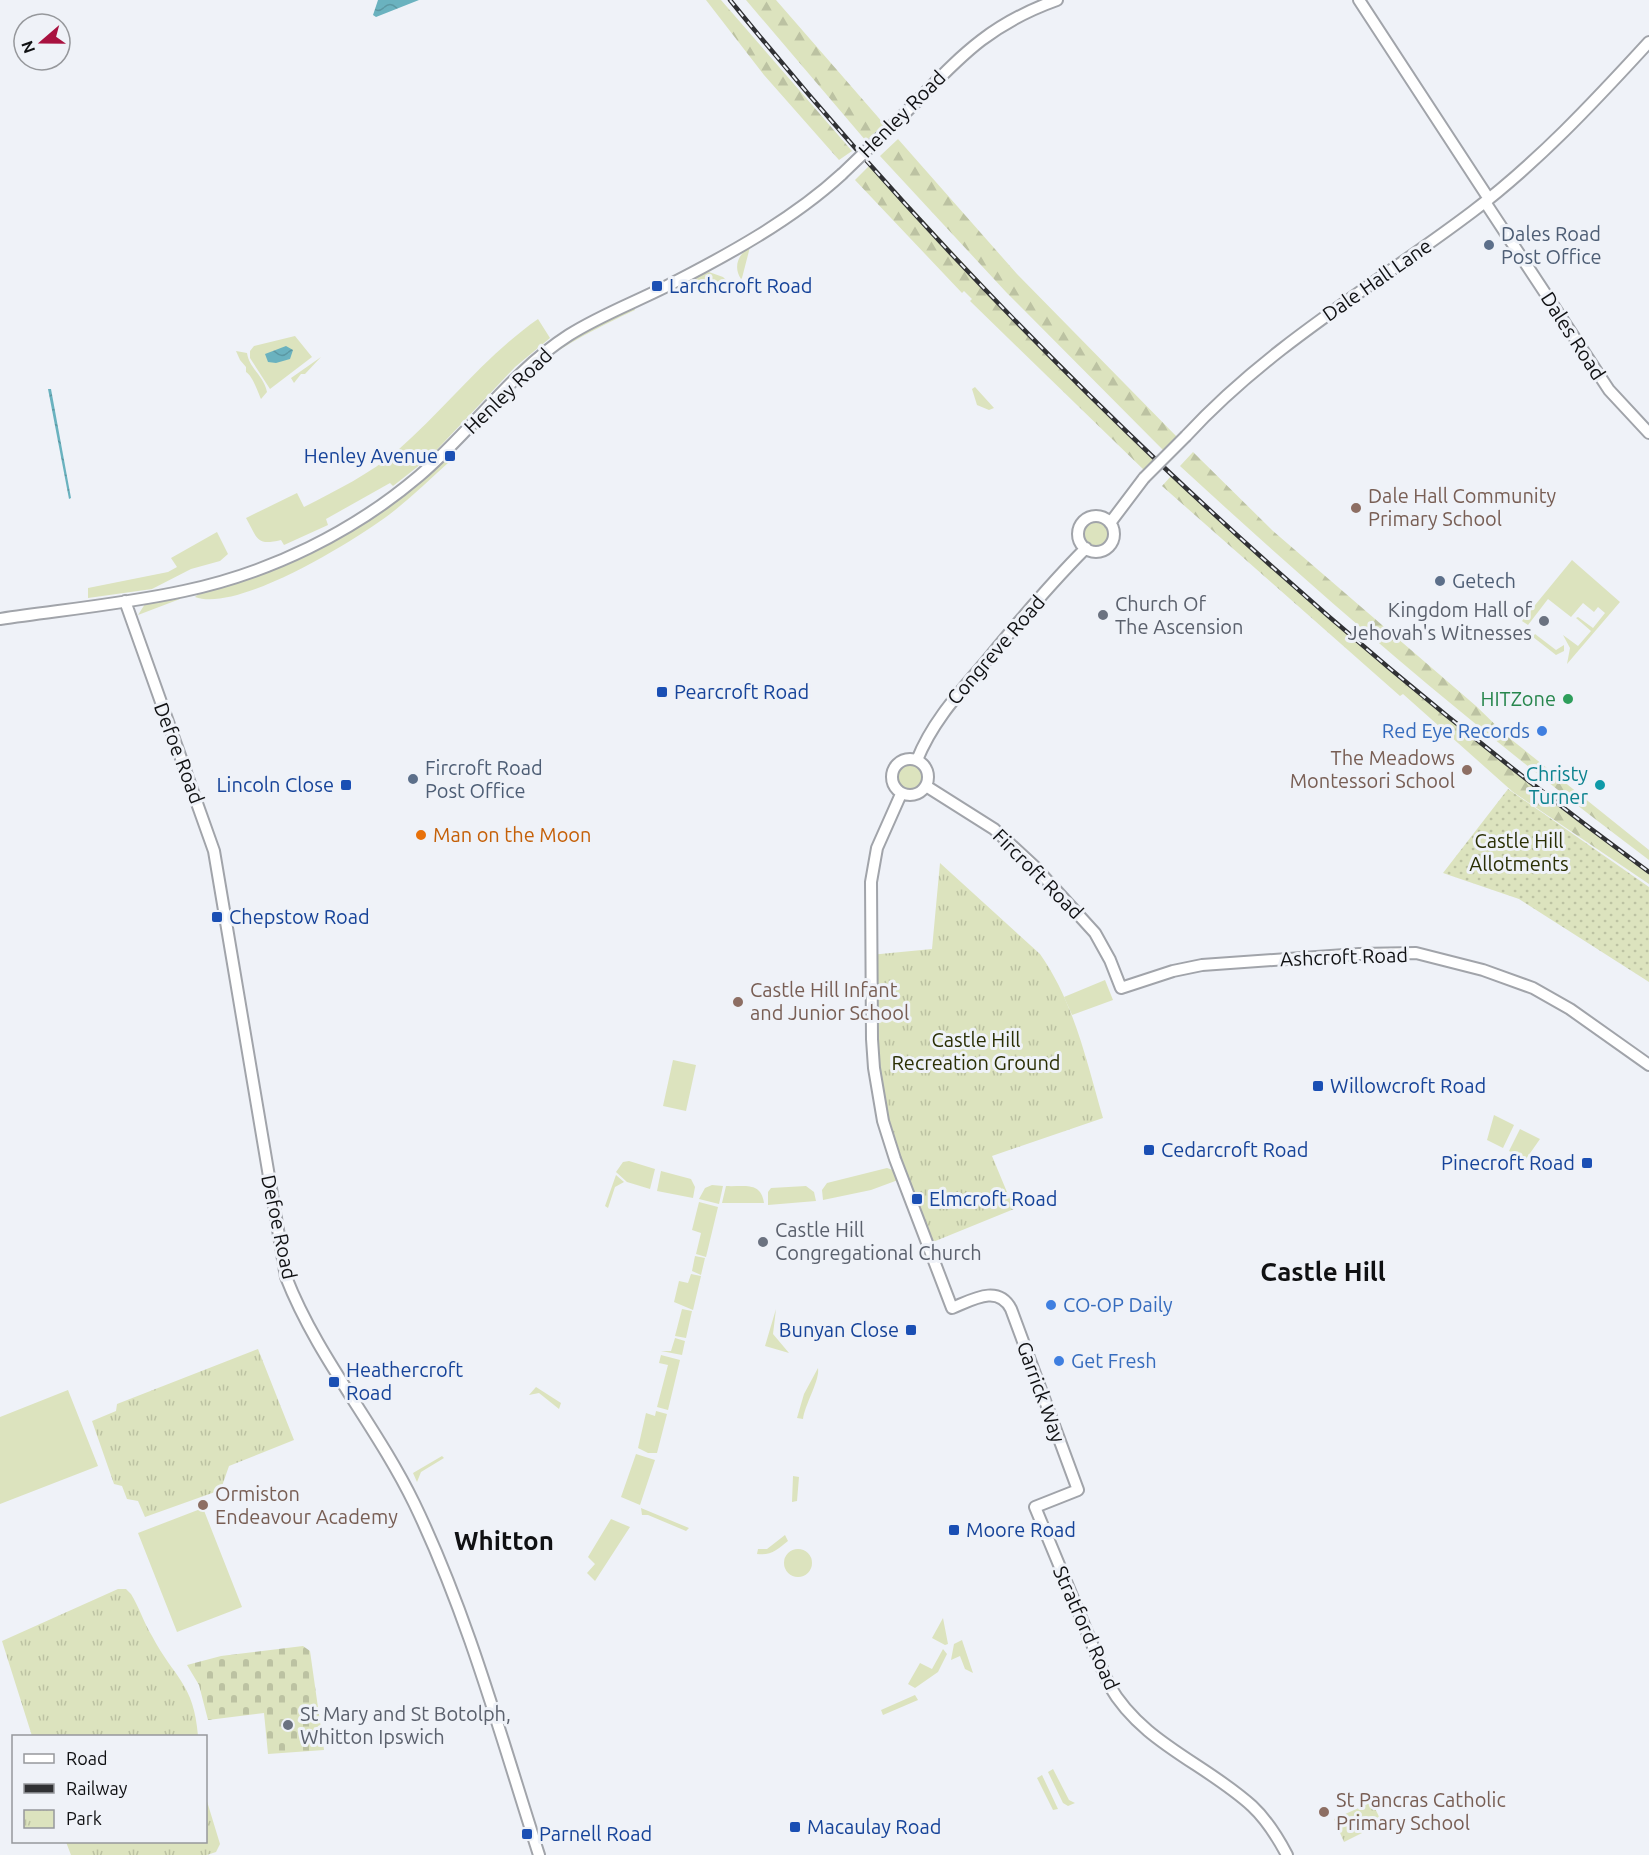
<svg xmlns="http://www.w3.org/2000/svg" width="1649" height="1855" font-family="Ubuntu,sans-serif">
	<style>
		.grass { fill: #dce3be }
		.forest { fill: url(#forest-firs) }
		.cemetery { fill: url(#cemetery-stones) }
		.park { fill: url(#park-tufts) }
		.garden { fill: url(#garden-dots) }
		.water { fill: url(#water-waves) }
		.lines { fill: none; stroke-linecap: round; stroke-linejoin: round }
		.tertiary-casing { stroke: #a1a4aa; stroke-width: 14 }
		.tertiary { stroke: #fff; stroke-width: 10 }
		.rail-casing { stroke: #303134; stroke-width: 4.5 }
		.rail { stroke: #eff2f8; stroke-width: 2; stroke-dasharray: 7; stroke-linecap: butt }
		.tertiary-bridge-casing { stroke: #a1a4aa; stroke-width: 14; stroke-linecap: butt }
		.tertiary-bridge { stroke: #fff; stroke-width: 10 }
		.service-dot { fill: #5c6f8a; stroke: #eff2f8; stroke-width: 2 }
		.transit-dot { fill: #1a4fb4; stroke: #eff2f8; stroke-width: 2 }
		.education-dot { fill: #8d6e63; stroke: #eff2f8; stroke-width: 2 }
		.worship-dot { fill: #6b7280; stroke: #eff2f8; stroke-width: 2 }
		.leisure-dot { fill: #2e9e5b; stroke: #eff2f8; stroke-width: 2 }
		.shop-dot { fill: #3f7fe0; stroke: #eff2f8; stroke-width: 2 }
		.culture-dot { fill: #0f9aa8; stroke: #eff2f8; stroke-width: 2 }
		.food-dot { fill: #e8710a; stroke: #eff2f8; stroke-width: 2 }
		.labels { text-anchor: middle; stroke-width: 6; stroke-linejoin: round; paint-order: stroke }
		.street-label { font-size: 20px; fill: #101113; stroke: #eff2f8 }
		.service-label { font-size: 20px; fill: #4e5e75; stroke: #eff2f8; text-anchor: start }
		.transit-label { font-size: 20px; fill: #164399; stroke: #eff2f8; text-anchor: start }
		.education-label { font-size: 20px; fill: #785e54; stroke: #eff2f8; text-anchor: start }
		.worship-label { font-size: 20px; fill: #5b616d; stroke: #eff2f8; text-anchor: start }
		.leisure-label { font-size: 20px; fill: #27864d; stroke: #eff2f8; text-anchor: end }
		.shop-label { font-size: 20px; fill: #366cbe; stroke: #eff2f8; text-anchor: start }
		.culture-label { font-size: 20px; fill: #0d838f; stroke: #eff2f8; text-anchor: end }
		.food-label { font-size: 20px; fill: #c56008; stroke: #eff2f8; text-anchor: start }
		.park-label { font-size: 20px; fill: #2a2f04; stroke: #eff2f8 }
		.district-label { font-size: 26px; font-weight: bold; fill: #101113; stroke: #eff2f8 }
	</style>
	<defs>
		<pattern id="forest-firs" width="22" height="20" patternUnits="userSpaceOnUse" patternTransform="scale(1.5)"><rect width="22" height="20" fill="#dce3be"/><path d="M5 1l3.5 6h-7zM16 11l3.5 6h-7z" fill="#bcc2a2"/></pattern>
		<pattern id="cemetery-stones" width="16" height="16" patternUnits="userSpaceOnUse" patternTransform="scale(1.5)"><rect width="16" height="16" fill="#dce3be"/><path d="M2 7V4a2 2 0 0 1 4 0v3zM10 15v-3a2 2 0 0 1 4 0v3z" fill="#bcc2a2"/></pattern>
		<pattern id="park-tufts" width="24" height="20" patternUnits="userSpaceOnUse" patternTransform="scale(1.5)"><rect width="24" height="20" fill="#dce3be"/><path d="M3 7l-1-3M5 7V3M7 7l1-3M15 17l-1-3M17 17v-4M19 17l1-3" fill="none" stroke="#bcc2a2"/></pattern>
		<pattern id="garden-dots" width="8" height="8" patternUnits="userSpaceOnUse" patternTransform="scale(1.5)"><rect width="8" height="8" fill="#dce3be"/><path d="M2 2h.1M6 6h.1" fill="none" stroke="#bcc2a2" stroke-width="1.8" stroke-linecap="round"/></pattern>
		<pattern id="water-waves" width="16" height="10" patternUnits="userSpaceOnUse" patternTransform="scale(1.5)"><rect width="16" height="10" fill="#6ab2bf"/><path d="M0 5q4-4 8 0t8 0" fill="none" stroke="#5b98a3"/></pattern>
	</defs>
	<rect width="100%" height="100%" fill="#eff2f8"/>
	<path class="grass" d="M 750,247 L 742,278 L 741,279 C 733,267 738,254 750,247 Z
		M 709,272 L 723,277 L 731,285 L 708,282 L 691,291 L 686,281 Z
		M 634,307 L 635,310 C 595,329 557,347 524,377 C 508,392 486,426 471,434 C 476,426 484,417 491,410 C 531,363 579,334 634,307 Z
		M 538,319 L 550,338 L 515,367 L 430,457 L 393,486 L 390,483 L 326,519 L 328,525 L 284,545 L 281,540 C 256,546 258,539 246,518 L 297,493 L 304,507 C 337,490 370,474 398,450 C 446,408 485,356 538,319 Z
		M 295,336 L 312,357 L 270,389 L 250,358 L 250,351 L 254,346 Z
		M 236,351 L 247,353 C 249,368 264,376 267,392 L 261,399 C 258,392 252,375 246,372 L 246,367 L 240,360 Z
		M 321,357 L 305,374 L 301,374 L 294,383 L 291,378 Z
		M 975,387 L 994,408 L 989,410 L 977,405 L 972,389 Z
		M 446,459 L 449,462 C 430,479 411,498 390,514 C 354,541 238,613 195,597 C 203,589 271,572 289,564 C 348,538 398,500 446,459 Z
		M1083 533a13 13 0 1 1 26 0a13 13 0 1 1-26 0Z
		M 217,532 L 228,554 L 220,561 L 191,569 L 152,589 L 88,598 L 88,588 L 168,572 L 177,567 L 171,558 Z
		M 1572,560 L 1620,602 L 1567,664 L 1570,648 L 1563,635 L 1578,646 L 1591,631 L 1576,618 L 1578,617 L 1593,628 L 1605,613 L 1598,607 L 1594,612 L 1583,603 L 1571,617 L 1548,599 L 1528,625 L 1522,621 Z
		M 180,597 L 180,599 L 138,615 L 145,604 Z
		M 1535,634 L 1556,650 L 1564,645 L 1564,651 L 1556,655 L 1533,637 Z
		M897 777a13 13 0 1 1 26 0a13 13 0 1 1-26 0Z
		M 1105,980 L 1113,1000 L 1072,1015 L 1064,997 Z
		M 673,1060 L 696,1065 L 686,1111 L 663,1106 Z
		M 1494,1115 L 1514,1125 L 1503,1148 L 1487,1140 Z
		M 1520,1129 L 1540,1139 L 1526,1159 L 1509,1151 Z
		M 629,1161 L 655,1169 L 650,1189 L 627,1182 L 616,1172 L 623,1162 Z
		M 887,1168 L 893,1170 L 898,1180 L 871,1190 L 823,1200 L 822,1190 L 827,1183 Z
		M 661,1171 L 691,1179 L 695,1187 L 693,1198 L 657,1191 Z
		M 616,1175 L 624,1182 L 615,1187 L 608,1208 L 605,1206 Z
		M 712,1185 L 723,1186 L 719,1204 L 699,1199 L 705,1188 Z
		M 726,1186 C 744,1187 761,1181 764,1203 L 722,1203 Z
		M 806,1186 L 814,1192 L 816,1201 L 768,1205 L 768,1192 L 771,1188 Z
		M 699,1202 L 718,1207 L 706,1257 L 696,1254 L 701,1233 L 692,1230 Z
		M 695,1256 L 705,1258 L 701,1275 L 692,1271 Z
		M 691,1274 L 701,1276 L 693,1310 L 674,1302 L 679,1281 L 688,1283 Z
		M 682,1309 L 692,1311 L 686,1338 L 675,1336 Z
		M 776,1309 L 773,1334 L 789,1353 L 765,1346 Z
		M 675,1338 L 685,1341 L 682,1355 L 661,1351 L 671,1351 Z
		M 661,1355 L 680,1360 L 668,1410 L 657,1407 L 668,1365 L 659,1363 Z
		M 818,1368 C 820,1380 805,1404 803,1419 L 797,1418 L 804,1394 Z
		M 536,1387 L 561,1403 L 559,1409 L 539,1393 L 529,1395 Z
		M 68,1390 L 98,1466 L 0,1504 L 0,1417 Z
		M 656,1411 L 667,1414 L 657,1453 L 648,1453 L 638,1448 L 646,1413 L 655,1416 Z
		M 636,1454 L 655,1460 L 640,1505 L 621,1497 Z
		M 442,1456 L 444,1458 L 421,1472 L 417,1482 L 413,1473 Z
		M 793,1476 L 799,1477 L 797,1501 L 792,1502 Z
		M 203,1508 L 242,1607 L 177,1632 L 138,1533 Z
		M 641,1508 L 689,1528 L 686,1531 L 648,1515 L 642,1515 Z
		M 611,1519 L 630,1527 L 595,1581 L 587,1573 L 595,1564 L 588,1557 Z
		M 785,1535 L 788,1541 C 778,1549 771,1556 757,1554 L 758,1549 L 767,1549 Z
		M784 1563a14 14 0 1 1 28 0a14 14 0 1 1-28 0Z
		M 943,1618 L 948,1644 L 945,1645 L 932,1638 Z
		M 962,1640 L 973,1673 L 965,1669 L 960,1656 L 951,1660 L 954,1644 Z
		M 943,1649 L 947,1654 L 938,1672 L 915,1688 L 908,1684 L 920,1663 L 932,1669 Z
		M 915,1695 L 918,1700 L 883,1715 L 881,1710 Z
		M 1053,1769 L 1069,1800 L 1075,1803 L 1068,1806 L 1063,1803 L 1048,1772 Z
		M 1042,1775 L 1058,1809 L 1053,1810 L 1037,1778 Z"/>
	<path class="forest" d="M 706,0 L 721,0 L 852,151 L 839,160 L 764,75 Z
		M 746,0 L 776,0 L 884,124 L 866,141 Z
		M 898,139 L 1017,274 L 1178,438 L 1165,452 L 1006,292 L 880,156 Z
		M 871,164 L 1008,311 L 1157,460 L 1146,472 L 970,301 L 972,299 L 964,291 L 962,293 L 855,180 Z
		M 1193,452 L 1273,531 L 1476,706 L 1507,736 L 1649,850 L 1649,860 C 1485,737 1331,605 1180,466 Z
		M 1172,475 L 1331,618 L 1466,733 L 1649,874 L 1649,884 L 1513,792 L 1403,694 L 1400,696 L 1162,486 Z"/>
	<path class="cemetery" d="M 303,1646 L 310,1651 L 324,1750 L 268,1754 L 264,1713 L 208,1720 L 199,1685 L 187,1665 L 221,1656 Z"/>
	<path class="park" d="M 940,863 L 1040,954 C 1074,1002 1087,1063 1103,1118 L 992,1156 L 1014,1209 L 928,1244 L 883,1121 L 870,955 L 932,949 Z
		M 258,1349 L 294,1440 L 229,1466 L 222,1486 L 215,1492 L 145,1517 L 138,1501 L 127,1499 L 122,1486 L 114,1484 L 92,1421 L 116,1411 L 117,1404 Z
		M 118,1589 L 126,1589 L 131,1594 C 139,1607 144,1623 152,1636 C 174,1678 194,1683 198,1736 L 32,1736 L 2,1641 Z
		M 206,1798 L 220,1844 L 216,1852 L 207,1855 L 71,1855 L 66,1842 L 206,1842 Z
		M 1372,1802 L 1382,1823 L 1344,1842 L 1334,1819 Z"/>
	<path class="garden" d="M 1508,789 L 1649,887 L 1649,982 L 1519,899 L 1443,873 Z"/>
	<path class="water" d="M 378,0 L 419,0 L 376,17 L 373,15 Z
		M 286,346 L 293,350 L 290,359 L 276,363 L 268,362 L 265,354 Z
		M 48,389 L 51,389 L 71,498 L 69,499 Z"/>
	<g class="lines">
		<defs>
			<path id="tertiary" d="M 1359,0 L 1489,199
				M 891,127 C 950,70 976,29 1057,0
				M 1485,202 L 1609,390 L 1649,433
				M 1186,436 C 1270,345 1374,286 1472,212 C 1537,163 1594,102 1649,42
				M1078 534a18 18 0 1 1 36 0a18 18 0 1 1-36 0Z
				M 1110,523 L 1144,478
				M 125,601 L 214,851 L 286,1277 C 317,1357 376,1425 414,1503 C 468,1615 501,1737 539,1855
				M 0,619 C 61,610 124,604 184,591 C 270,573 353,532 419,476 C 472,431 510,373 569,335 C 599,316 633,303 665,287 C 726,256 792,220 842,174
				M892 777a18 18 0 1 1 36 0a18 18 0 1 1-36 0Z
				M 917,760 C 933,720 961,691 988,659 C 1019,621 1051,583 1086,548
				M 926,786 L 994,829 L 1035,867 L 1095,933 L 1110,960 L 1121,988 L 1173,971 L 1202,965 L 1359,954 L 1416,953 L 1483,970 L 1533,988 L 1570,1009 L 1649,1065
				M 901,794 L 877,848 L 871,882 L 872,1039 L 874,1068 L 883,1121 L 895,1159 L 952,1308 C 972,1300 998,1284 1011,1309 L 1078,1490 L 1035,1507 L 1109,1685 C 1142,1743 1205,1763 1252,1806 C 1267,1820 1278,1838 1287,1855"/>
		</defs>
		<use href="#tertiary" class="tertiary-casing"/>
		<use href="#tertiary" class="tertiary"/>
		<defs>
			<path id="rail" d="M 730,0 C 993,325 1312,625 1649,872"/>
		</defs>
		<use href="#rail" class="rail-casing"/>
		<use href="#rail" class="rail"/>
		<defs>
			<path id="tertiary-bridge" d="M 842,174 L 891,127
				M 1144,478 L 1186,436"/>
		</defs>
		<use href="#tertiary-bridge" class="tertiary-bridge-casing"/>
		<use href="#tertiary-bridge" class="tertiary-bridge"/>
	</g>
	<g class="service-dot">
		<circle cx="1489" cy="245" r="6"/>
		<circle cx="1440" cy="581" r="6"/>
		<circle cx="413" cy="779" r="6"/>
	</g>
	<g class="transit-dot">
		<rect x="651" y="280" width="12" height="12" rx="3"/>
		<rect x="444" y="450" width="12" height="12" rx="3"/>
		<rect x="656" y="686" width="12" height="12" rx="3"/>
		<rect x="340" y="779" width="12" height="12" rx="3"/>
		<rect x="211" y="911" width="12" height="12" rx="3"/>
		<rect x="1312" y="1080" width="12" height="12" rx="3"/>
		<rect x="1143" y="1144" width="12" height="12" rx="3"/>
		<rect x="1581" y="1157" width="12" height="12" rx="3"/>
		<rect x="911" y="1193" width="12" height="12" rx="3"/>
		<rect x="905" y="1324" width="12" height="12" rx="3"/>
		<rect x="328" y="1376" width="12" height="12" rx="3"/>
		<rect x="948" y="1524" width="12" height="12" rx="3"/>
		<rect x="789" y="1821" width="12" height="12" rx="3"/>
		<rect x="521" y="1828" width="12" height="12" rx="3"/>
	</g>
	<g class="education-dot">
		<circle cx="1356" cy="508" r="6"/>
		<circle cx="1467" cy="770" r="6"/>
		<circle cx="738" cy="1002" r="6"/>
		<circle cx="203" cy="1505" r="6"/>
		<circle cx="1324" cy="1812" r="6"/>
	</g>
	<g class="worship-dot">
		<circle cx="1103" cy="615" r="6"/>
		<circle cx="1544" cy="621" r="6"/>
		<circle cx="763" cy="1242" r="6"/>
		<circle cx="288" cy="1725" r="6"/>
	</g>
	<circle class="leisure-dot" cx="1568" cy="699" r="6"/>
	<g class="shop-dot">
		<circle cx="1542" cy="731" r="6"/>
		<circle cx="1051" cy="1305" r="6"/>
		<circle cx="1059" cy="1361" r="6"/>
	</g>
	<circle class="culture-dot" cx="1600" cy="785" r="6"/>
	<circle class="food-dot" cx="421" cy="835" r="6"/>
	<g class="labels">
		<g class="street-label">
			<text transform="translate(902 114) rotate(-45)" y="7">Henley Road</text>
			<text transform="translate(1377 280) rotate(-35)" y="7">Dale Hall Lane</text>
			<text transform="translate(1573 336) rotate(57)" y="7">Dales Road</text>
			<text transform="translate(508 391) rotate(-44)" y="7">Henley Road</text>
			<text transform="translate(996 650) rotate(-49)" y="7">Congreve Road</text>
			<text transform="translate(179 753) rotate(69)" y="7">Defoe Road</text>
			<text transform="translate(1038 874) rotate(45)" y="7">Fircroft Road</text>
			<text transform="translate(1344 957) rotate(-2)" y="7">Ashcroft Road</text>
			<text transform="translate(279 1227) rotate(78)" y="7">Defoe Road</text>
			<text transform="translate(1041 1392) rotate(70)" y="7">Garrick Way</text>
			<text transform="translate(1086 1628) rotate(66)" y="7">Stratford Road</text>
		</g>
		<g class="service-label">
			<text x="1501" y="241">Dales Road<tspan x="1501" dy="23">Post Office</tspan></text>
			<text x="1452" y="588">Getech</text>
			<text x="425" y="775">Fircroft Road<tspan x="425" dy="23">Post Office</tspan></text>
		</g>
		<g class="transit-label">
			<text x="669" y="293">Larchcroft Road</text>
			<text x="438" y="463" text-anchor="end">Henley Avenue</text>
			<text x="674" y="699">Pearcroft Road</text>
			<text x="334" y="792" text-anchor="end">Lincoln Close</text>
			<text x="229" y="924">Chepstow Road</text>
			<text x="1330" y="1093">Willowcroft Road</text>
			<text x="1161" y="1157">Cedarcroft Road</text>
			<text x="1575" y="1170" text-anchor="end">Pinecroft Road</text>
			<text x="929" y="1206">Elmcroft Road</text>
			<text x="899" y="1337" text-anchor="end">Bunyan Close</text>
			<text x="346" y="1377">Heathercroft<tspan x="346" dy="23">Road</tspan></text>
			<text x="966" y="1537">Moore Road</text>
			<text x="807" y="1834">Macaulay Road</text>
			<text x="539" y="1841">Parnell Road</text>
		</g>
		<g class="education-label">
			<text x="1368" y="503">Dale Hall Community<tspan x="1368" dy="23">Primary School</tspan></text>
			<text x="1455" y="765" text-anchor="end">The Meadows<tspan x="1455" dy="23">Montessori School</tspan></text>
			<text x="750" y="997">Castle Hill Infant<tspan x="750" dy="23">and Junior School</tspan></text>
			<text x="215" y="1501">Ormiston<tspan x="215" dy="23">Endeavour Academy</tspan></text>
			<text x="1336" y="1807">St Pancras Catholic<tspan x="1336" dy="23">Primary School</tspan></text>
		</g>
		<g class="worship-label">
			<text x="1115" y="611">Church Of<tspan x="1115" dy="23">The Ascension</tspan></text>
			<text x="1532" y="617" text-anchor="end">Kingdom Hall of<tspan x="1532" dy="23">Jehovah's Witnesses</tspan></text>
			<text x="775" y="1237">Castle Hill<tspan x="775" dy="23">Congregational Church</tspan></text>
			<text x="300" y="1721">St Mary and St Botolph,<tspan x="300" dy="23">Whitton Ipswich</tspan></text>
		</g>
		<g class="leisure-label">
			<text x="1556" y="706">HITZone</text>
		</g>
		<g class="shop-label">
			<text x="1530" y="738" text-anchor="end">Red Eye Records</text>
			<text x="1063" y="1312">CO-OP Daily</text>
			<text x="1071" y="1368">Get Fresh</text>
		</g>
		<g class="culture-label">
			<text x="1588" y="781">Christy<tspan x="1588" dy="23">Turner</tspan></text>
		</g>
		<g class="food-label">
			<text x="433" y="842">Man on the Moon</text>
		</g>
		<g class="park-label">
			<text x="1519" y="848">Castle Hill<tspan x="1519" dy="23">Allotments</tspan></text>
			<text x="976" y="1047">Castle Hill<tspan x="976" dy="23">Recreation Ground</tspan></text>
		</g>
		<g class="district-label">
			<text x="1323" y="1281">Castle Hill</text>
			<text x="504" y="1550">Whitton</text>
		</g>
	</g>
	<rect x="12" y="1735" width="195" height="108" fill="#eff2f8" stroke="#96989c" stroke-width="1.5"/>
	<rect x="24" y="1754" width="30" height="9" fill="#ffffff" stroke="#96989c" stroke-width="1.5"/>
	<text x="66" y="1765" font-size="18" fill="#101113">Road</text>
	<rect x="24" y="1784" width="30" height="9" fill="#303134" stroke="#96989c" stroke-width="1.5"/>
	<text x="66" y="1795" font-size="18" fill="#101113">Railway</text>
	<rect x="24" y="1810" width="30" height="18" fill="url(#park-tufts)" stroke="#96989c" stroke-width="1.5"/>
	<text x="66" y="1825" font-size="18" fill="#101113">Park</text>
	<g transform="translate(42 42) rotate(250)"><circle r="28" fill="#eff2f8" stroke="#96989c" stroke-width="1.5"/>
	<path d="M0-4.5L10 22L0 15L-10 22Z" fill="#a91240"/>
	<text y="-9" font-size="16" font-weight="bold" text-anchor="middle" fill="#101113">N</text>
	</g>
</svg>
